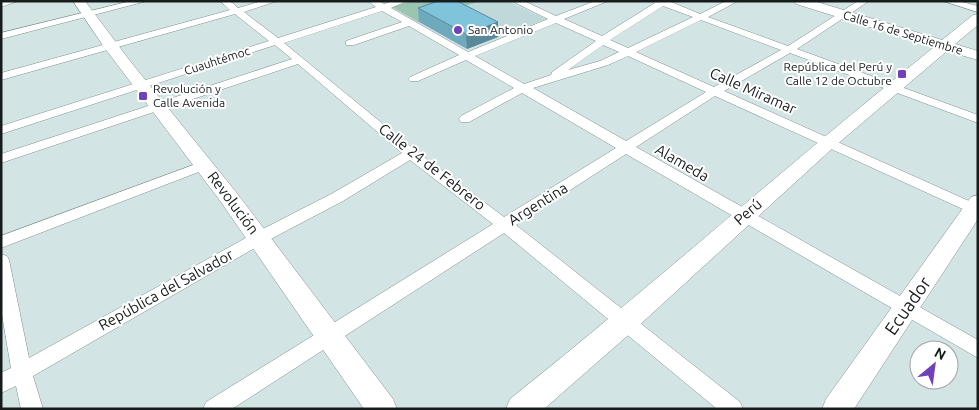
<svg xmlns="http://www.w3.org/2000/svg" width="979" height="410" font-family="Ubuntu,sans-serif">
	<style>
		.built { fill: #bfd8da }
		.green { fill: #9ac5b0 }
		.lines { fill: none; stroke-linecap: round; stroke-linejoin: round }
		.street-casing { stroke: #808f90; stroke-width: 1 }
		.secondary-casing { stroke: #808f90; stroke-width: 1 }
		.street { fill: #fff; fill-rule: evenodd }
		.secondary { fill: #fff; fill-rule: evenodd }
		.wall { fill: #6ea9bc }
		.shaded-wall { fill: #5a8999 }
		.building { fill: #80c4db; stroke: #5a8999 }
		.poi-dot { fill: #7141b9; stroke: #fff; stroke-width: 2 }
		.labels { text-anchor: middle; stroke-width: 4; stroke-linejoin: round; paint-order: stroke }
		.far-poi-label { font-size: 12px; fill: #161b1c; stroke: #fff; text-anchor: start }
		.far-street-label { font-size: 12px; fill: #161b1c; stroke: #fff }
		.street-label { font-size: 15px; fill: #161b1c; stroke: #fff }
		.near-street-label { font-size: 18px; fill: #161b1c; stroke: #fff }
	</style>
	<rect width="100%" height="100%" fill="#d3e4e5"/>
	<path class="built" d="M 481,1 L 507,1 L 546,19 L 498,37 L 450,12 Z"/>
	<path class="green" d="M 411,1 L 481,1 L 418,22 L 392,7 Z"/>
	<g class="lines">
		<defs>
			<path id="street" d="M 1,1 L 18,1 L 1,7 Z
				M 131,1 L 147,1 L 1,39 L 1,33 Z
				M 220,1 L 230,1 L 238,8 L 262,1 L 277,1 L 244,12 L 278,38 L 376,7 L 368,1 L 379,1 L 384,4 L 393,1 L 407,1 L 391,8 L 468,52 L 548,19 L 512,1 L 524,1 L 556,16 L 595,1 L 608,1 L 564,19 L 602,36 L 655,3 L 653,1 L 669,1 L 700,14 L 726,1 L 738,1 L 708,17 L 788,46 L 858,1 L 869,1 L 797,49 L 978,115 L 978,123 L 790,53 L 724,91 L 978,205 L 978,216 L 715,96 L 636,147 L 978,340 L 978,358 L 626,154 L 516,225 L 740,402 L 743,409 L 717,409 L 504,233 L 232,409 L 203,409 L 206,402 L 493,224 L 410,160 L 343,201 L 265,242 L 33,376 L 43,409 L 21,409 L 16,386 L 1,393 L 1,373 L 11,368 L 1,309 L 1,254 L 7,256 L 9,260 L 29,358 L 253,234 L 333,193 L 402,153 L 298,64 L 1,163 L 1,154 L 292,59 L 275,45 L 1,134 L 1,126 L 269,41 L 235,14 L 1,80 L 1,73 L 230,10 ZM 663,6 L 693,17 L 628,48 L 610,40 ZM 382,11 L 402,22 L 346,41 L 346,45 L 354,45 L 409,26 L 459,55 L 410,77 L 408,79 L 410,81 L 418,81 L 466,60 L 514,88 L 461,116 L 459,119 L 461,122 L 469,122 L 522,93 L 616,148 L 504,217 L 416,151 L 284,43 ZM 701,20 L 781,50 L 714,87 L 636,52 ZM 556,23 L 596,41 L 552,72 L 551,75 L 524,84 L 475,56 ZM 603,45 L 619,52 L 600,61 L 568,70 ZM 628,56 L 706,92 L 626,141 L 533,88 L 608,65 Z
				M 943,1 L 958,1 L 978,6 L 978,12 Z
				M 204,161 L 209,162 L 211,165 L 209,168 L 1,248 L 1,236 Z"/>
			<path id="secondary" d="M 73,1 L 85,1 L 130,61 L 236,192 L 393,399 L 397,409 L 364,409 L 221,202 L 104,47 Z
				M 794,1 L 814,1 L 942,40 L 973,15 L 978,14 L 978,25 L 955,44 L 978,51 L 978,60 L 947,51 L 835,146 L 634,330 L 544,409 L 506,409 L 510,399 C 654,284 791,162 934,47 L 796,4 Z
				M 978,195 L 978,219 L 854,409 L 822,409 L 826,399 L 971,197 Z"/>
		</defs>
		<use href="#street" class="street-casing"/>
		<use href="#secondary" class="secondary-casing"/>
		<use href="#street" class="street"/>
		<use href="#secondary" class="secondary"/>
	</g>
	<path class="wall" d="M 418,8 L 498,37 L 467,49 L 419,22 Z"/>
	<path class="shaded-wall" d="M 498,22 L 498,37 L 467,49 L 466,34 Z"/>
	<path class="building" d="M 438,1 L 457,1 L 498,22 L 466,34 L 418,8 Z"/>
	<g class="poi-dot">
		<circle cx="458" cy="30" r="5"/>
		<rect x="897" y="69" width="10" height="10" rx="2.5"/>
		<rect x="138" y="91" width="10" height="10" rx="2.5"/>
	</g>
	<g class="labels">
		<g class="far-poi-label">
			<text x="468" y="34">San Antonio</text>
			<text x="892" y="71" text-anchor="end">República del Perú y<tspan x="892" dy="14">Calle 12 de Octubre</tspan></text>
			<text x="153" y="93">Revolución y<tspan x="153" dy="14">Calle Avenida</tspan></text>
		</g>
		<g class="far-street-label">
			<text transform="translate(903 33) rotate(17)" y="4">Calle 16 de Septiembre</text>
			<text transform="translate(217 61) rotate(-18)" y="4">Cuauhtémoc</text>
		</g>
		<g class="street-label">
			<text transform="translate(753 91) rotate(24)" y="5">Calle Miramar</text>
			<text transform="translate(682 163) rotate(30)" y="5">Alameda</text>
			<text transform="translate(432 167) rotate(38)" y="5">Calle 24 de Febrero</text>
			<text transform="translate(233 203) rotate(53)" y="5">Revolución</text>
			<text transform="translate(538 204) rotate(-32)" y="5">Argentina</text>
			<text transform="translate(748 212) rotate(-41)" y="5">Perú</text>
			<text transform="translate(166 290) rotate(-29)" y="5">República del Salvador</text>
		</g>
		<g class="near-street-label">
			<text transform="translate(908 306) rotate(-55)" y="6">Ecuador</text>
		</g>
	</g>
	<rect width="979" height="410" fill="none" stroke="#161b1c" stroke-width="5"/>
	<g transform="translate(934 365) rotate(29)"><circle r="24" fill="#ffffff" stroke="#a2a4a4"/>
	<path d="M0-4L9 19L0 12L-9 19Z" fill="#7141b9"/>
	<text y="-8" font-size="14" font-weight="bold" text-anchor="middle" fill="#161b1c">N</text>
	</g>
</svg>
